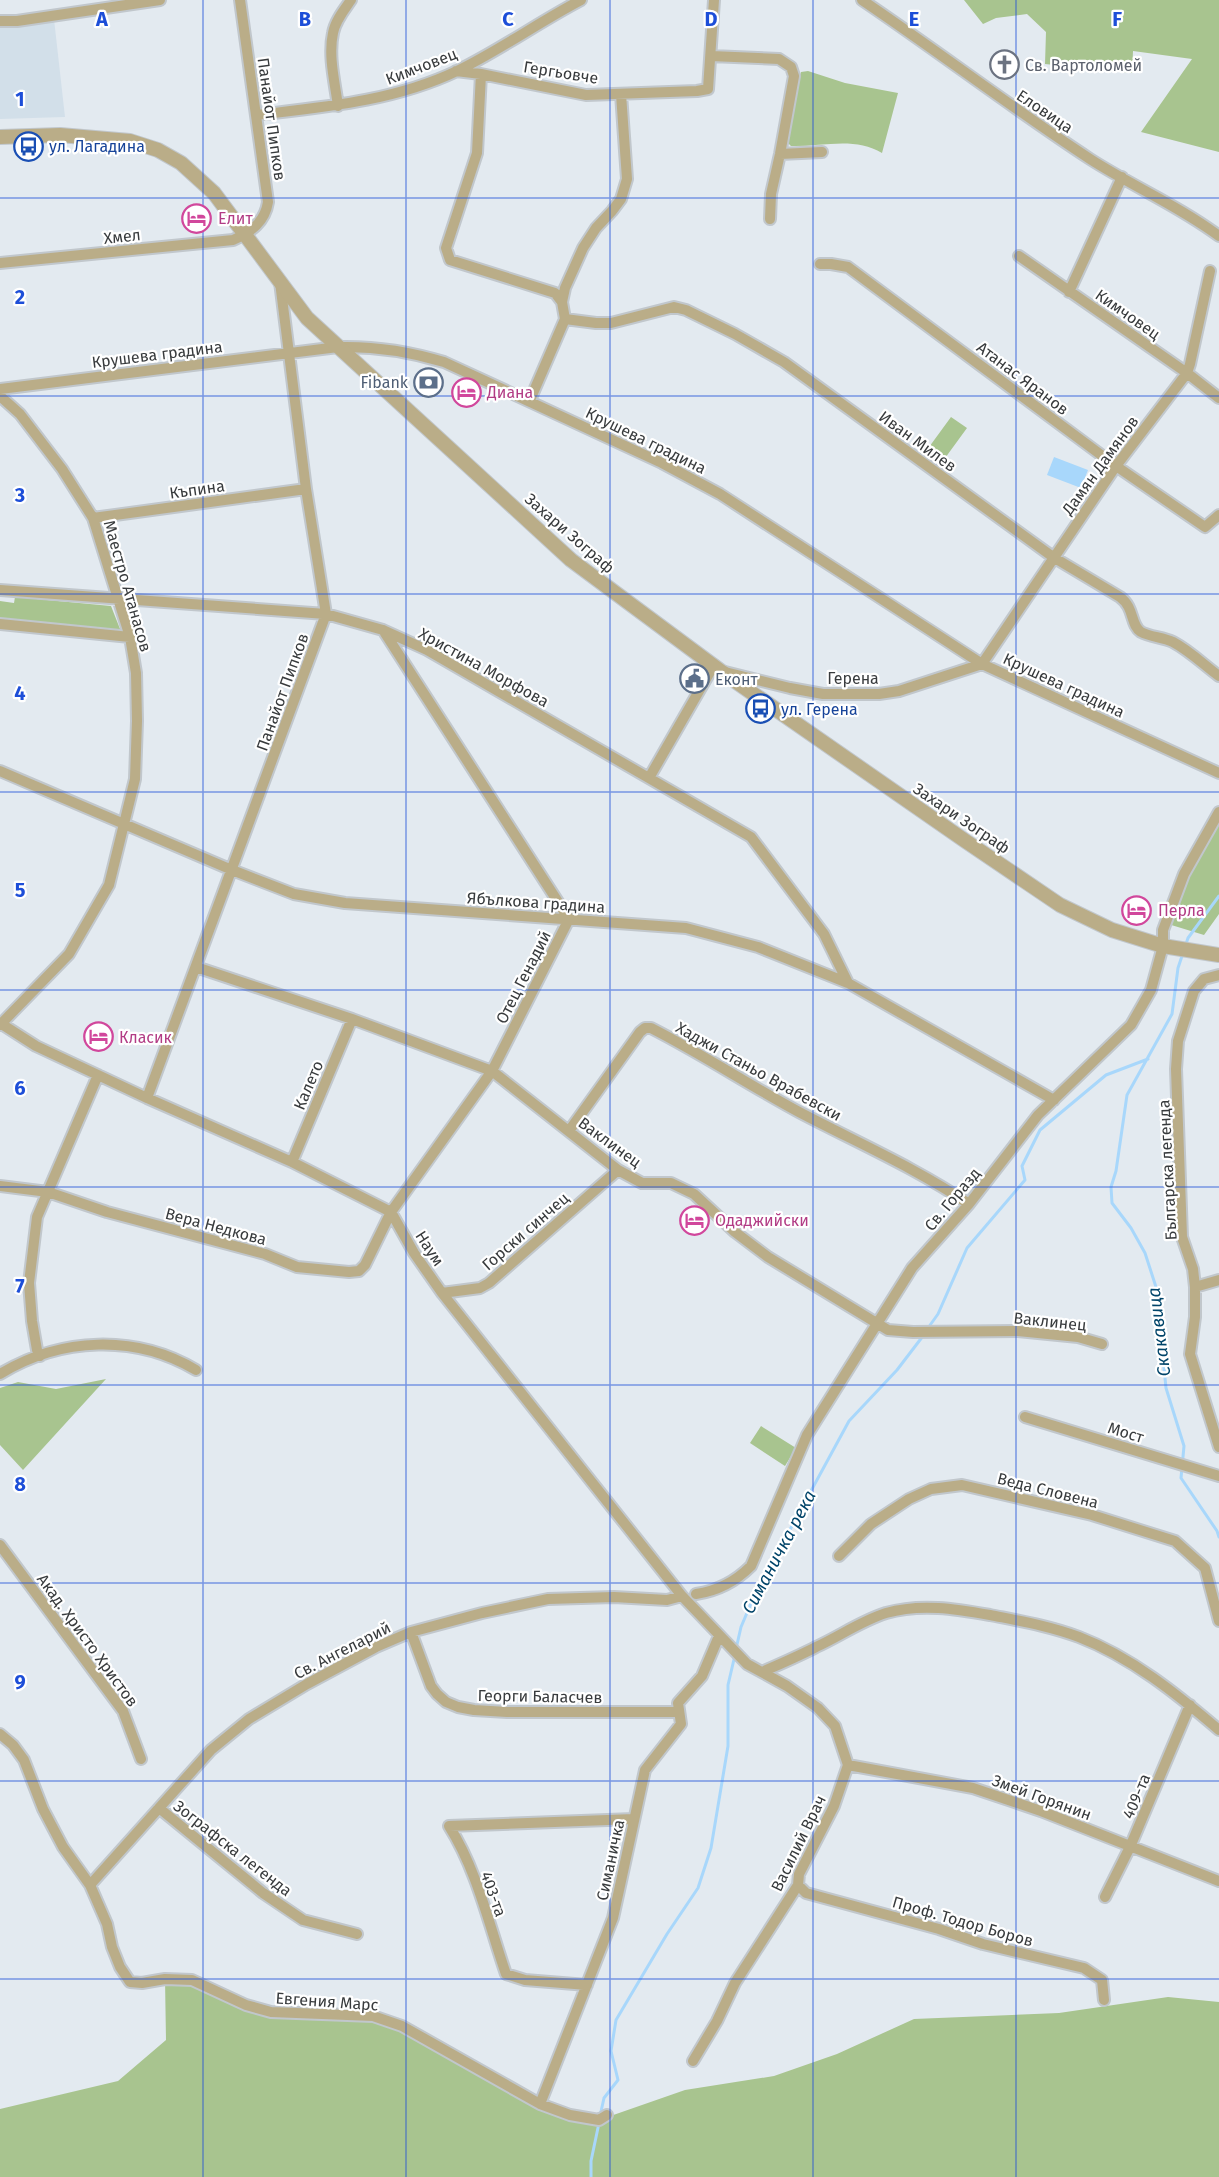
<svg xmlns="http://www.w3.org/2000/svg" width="1219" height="2177" font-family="'Fira Sans',sans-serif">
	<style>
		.built { fill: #d2dfe9 }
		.green { fill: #a8c48f }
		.water { fill: #a8d7fb }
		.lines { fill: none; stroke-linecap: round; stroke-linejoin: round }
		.stream { stroke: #a8d7fb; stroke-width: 3 }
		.minor-casing { stroke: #c1c7cc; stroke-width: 14 }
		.tertiary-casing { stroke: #c1c7cc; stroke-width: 16 }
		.minor { stroke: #baad88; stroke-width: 10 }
		.tertiary { stroke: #baad88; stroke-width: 14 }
		.grid { fill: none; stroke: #1d4ed8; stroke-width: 1.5; stroke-opacity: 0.55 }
		.labels { text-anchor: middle; stroke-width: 4.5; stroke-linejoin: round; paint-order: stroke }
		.worship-label { font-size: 16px; fill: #5b616d; stroke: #fff; text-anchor: start }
		.street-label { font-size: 16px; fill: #383b3d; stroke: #fff }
		.transit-label { font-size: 16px; fill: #164399; stroke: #fff; text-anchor: start }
		.hotel-label { font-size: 16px; fill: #b23c85; stroke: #fff; text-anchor: start }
		.service-label { font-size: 16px; fill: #4e5e75; stroke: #fff; text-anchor: end }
		.water-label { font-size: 18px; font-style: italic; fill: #004469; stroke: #fff }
		.grid-label { font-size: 20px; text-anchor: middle; font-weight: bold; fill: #1d4ed8; stroke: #fff; stroke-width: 4.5; stroke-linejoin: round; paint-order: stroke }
	</style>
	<rect width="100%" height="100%" fill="#e3eaf0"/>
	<path class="built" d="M 54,19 L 65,117 L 0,119 L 0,25 Z"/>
	<path class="green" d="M 964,0 L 1219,0 L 1219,152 L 1141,132 L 1192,59 L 1133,51 L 1132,73 L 1045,64 L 1046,32 L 1027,14 L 996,18 L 983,24 Z
		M 808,71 L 845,83 L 898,93 L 882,153 C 855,136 820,147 791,146 L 786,141 L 797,79 L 799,79 L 801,72 Z
		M 951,417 L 967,428 L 940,465 L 924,454 Z
		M 15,597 L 111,606 L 122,634 L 0,621 L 0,601 L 14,603 Z
		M 1219,823 L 1219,914 L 1204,935 L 1168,924 L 1187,877 Z
		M 106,1379 L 23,1470 L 0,1445 L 0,1388 L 18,1382 L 56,1389 Z
		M 761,1426 L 796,1448 L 785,1466 L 750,1443 Z
		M 165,1979 L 192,1980 L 246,2005 L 373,2016 L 540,2104 L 599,2120 L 685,2090 L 774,2076 L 837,2054 L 914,2019 L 1059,2013 L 1168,1997 L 1219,2002 L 1219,2177 L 0,2177 L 0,2109 L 118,2081 L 166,2040 Z"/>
	<path class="water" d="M 1054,457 L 1088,470 L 1081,488 L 1047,475 Z"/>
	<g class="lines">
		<path class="stream" d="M 1185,947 L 1188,938 L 1219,896
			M 1183,953 L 1178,968 L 1172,1014 L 1127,1095 L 1116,1171 L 1111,1187 L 1112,1203 L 1131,1228 L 1145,1253 L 1156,1287 L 1166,1388 L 1184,1446 L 1181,1478 L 1217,1531 L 1219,1537
			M 928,1328 L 938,1314 L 967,1248 L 1025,1180 L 1022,1166 L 1040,1130 L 1106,1075 L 1148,1059
			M 736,1649 L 741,1627 L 755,1594 L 849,1421 L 897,1370 L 923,1336
			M 600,2116 L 604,2098 L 618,2080 L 611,2051 L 616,2020 L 667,1934 L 698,1888 L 711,1848 L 728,1746 L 728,1685 L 735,1655
			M 591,2177 L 591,2161 L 599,2123"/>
		<defs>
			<path id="minor" d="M 862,0 C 939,52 1012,108 1090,159 C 1132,186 1179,206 1219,236
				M 0,21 L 17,21 L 160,0
				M 711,56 L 779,59 L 791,67 L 794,76 L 780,154 L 771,194 L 770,219
				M 456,71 L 481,74 L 586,95 L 697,91 L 708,89 L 714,0
				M 481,74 L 477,153 L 446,248 L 450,260 L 555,293 L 562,302
				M 338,106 C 335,83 328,56 333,33 C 335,21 344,10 351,0
				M 257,115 C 325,107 394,101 457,71 C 500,50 539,22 581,0
				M 780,154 L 822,152
				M 1019,256 L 1187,373 L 1219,398
				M 0,263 L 233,240 C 251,232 265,222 268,202 L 240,0
				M 820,264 L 831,264 L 848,267 L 1116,466 L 1205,527 L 1219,515
				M 1069,292 L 1122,177
				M 565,319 L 596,323 L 611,323 L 674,307 L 686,310 L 735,334 L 784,362 L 1053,557 L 1120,597 C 1135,608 1130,625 1141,632 C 1150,637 1163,637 1173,642 C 1190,651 1204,665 1219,676
				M 0,389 L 338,347 C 375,346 408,351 444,362 L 662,463 L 720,494 L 982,664 L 1219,773
				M 0,396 L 20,414 L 62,469 L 93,518 L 130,637 L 136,673 L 137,721 L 135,779 L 109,885 L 69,954 L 0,1025
				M 530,400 L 565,319 L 562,302 L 565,288 L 583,248 L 596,228 L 612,211 L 621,199 L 627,179 L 621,94
				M 93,518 L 306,489
				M 0,590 L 326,614 L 383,630 L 427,650 L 751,837 L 824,934 L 848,983
				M 0,624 L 130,637
				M 725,672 L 790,688 L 823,694 L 879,694 L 899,691 L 982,664 L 1116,466 L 1187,373 L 1190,364 L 1210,271
				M 0,771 L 232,870 L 294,894 L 345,903 L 686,928 L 758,947 L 848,983 L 1054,1100
				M 649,778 L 714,665
				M 196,967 L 352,1019 L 492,1071 L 618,1170 L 642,1183 L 671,1183 L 694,1194 L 735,1232 L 768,1257 L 888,1330 L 913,1332 L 1018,1331 L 1078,1337 L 1102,1344
				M 1219,975 L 1204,979 L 1194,991 L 1178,1041 L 1176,1069 L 1182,1237 L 1193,1269 L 1195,1287 L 1195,1317 L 1190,1354 L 1219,1447
				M 0,1023 L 36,1046 L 147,1098 L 292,1162 L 391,1212 L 414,1253 L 442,1293 L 682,1596 L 747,1664 L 787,1686 L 818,1708 L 835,1726 L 848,1765 L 834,1806 L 799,1874 L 798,1885 L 735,1983 L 717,2021 L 693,2061
				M 147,1098 L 326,614 L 306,489 L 280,282
				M 569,1131 L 640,1032 L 645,1028 L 651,1028 C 702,1054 749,1085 799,1112 C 856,1142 916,1168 969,1204
				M 292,1162 L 352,1019
				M 0,1186 L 48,1192 L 107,1212 L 265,1254 L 297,1267 L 349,1272 L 359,1271 L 365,1265 L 391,1212 L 492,1071 L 569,919 L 383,630
				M 1195,1287 L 1219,1280
				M 442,1293 L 480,1288 L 489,1283 L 618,1170
				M 40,1356 L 37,1350 L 32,1321 L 29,1283 L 37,1217 L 98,1075
				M 0,1374 C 61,1337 135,1334 196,1370
				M 1025,1417 L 1219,1476
				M 0,1545 L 123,1711 L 141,1759
				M 839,1556 L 871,1524 L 909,1499 L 931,1489 L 962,1485 L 1092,1515 L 1175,1541 L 1205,1568 L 1219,1621
				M 696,1594 C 717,1591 736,1581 751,1566 L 807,1435 L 912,1268 L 969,1204 L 1038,1115 L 1131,1025 L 1151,990 L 1163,946 L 1163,930 L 1184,874 L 1219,812
				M 411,1632 L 431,1686 L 437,1694 L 446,1702 L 458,1707 L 474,1710 L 507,1712 L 678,1712
				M 762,1672 C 780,1664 799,1656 816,1647 C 840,1636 861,1621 886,1613 C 921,1603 956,1609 990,1615 C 1020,1621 1050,1626 1079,1637 C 1131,1657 1177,1694 1219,1730
				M 0,1734 L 13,1745 L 24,1760 L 43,1809 L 63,1847 L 90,1885 L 107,1924 L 112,1947 L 120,1967 L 130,1982 L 142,1983 L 165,1979 L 192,1980 L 246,2005 L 271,2012 L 373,2016 L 402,2026 L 540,2104 L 570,2115 L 599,2120 L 607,2115
				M 848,1765 L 973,1788 L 1041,1811 L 1219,1881
				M 159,1808 L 263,1893 L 303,1920 L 357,1934
				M 90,1885 L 211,1750 L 249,1719 L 307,1684 L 376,1647 L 411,1632 L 482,1613 L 548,1599 L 614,1597 L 667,1600 L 682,1596
				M 798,1885 L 806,1893 L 939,1929 L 983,1944 L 1084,1968 L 1102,1980 L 1104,2000
				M 1105,1897 L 1130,1847 L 1190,1705
				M 587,1985 L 525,1980 L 506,1974 C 489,1925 477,1870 449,1826 L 634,1819
				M 540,2104 L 613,1918 L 645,1770 L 681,1724 L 678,1703 L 702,1676 L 719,1636"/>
			<path id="tertiary" d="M 0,137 L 60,135 L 130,141 L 158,150 L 181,163 L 214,193 L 307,318 L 571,560 L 722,672 L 964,840 L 1060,905 L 1112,930 L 1163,946 L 1219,955"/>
		</defs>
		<use href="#minor" class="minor-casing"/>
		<use href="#tertiary" class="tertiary-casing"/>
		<use href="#minor" class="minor"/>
		<use href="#tertiary" class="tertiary"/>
	</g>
	<path class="grid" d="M 203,0 L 203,2177M 406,0 L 406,2177M 610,0 L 610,2177M 813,0 L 813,2177M 1016,0 L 1016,2177M 0,198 L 1219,198M 0,396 L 1219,396M 0,594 L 1219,594M 0,792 L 1219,792M 0,990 L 1219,990M 0,1187 L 1219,1187M 0,1385 L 1219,1385M 0,1583 L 1219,1583M 0,1781 L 1219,1781M 0,1979 L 1219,1979"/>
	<defs>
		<symbol id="church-ring" viewBox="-11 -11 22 22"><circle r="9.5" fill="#fff" stroke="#6b7280" stroke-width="1.5"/><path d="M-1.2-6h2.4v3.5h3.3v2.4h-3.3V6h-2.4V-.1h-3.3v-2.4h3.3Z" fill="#6b7280"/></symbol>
		<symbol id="bus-ring" viewBox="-11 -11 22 22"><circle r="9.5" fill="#fff" stroke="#1a4fb4" stroke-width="1.5"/><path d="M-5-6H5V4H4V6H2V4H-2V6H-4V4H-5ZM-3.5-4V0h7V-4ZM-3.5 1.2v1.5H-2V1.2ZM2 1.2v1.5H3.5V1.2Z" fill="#1a4fb4"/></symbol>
		<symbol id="hotel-ring" viewBox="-11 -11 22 22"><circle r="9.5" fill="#fff" stroke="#d1479c" stroke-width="1.5"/><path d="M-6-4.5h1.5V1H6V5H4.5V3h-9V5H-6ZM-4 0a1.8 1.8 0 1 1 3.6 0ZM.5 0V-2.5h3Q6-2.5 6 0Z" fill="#d1479c"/></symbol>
		<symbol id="bank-ring" viewBox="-11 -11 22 22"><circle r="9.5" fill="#fff" stroke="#5c6f8a" stroke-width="1.5"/><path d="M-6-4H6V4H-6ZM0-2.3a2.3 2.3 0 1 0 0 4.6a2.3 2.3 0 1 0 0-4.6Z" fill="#5c6f8a"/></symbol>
		<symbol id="civic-ring" viewBox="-11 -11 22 22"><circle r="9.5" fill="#fff" stroke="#5c6f8a" stroke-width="1.5"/><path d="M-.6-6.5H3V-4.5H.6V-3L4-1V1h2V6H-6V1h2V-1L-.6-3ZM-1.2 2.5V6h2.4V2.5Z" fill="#5c6f8a"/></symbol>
	</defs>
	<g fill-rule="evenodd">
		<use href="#church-ring" x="988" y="48" width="33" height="33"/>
		<use href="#bus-ring" x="12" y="130" width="33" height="33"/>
		<use href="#hotel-ring" x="180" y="202" width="33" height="33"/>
		<use href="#bank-ring" x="412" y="366" width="33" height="33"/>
		<use href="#hotel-ring" x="450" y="376" width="33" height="33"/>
		<use href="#civic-ring" x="678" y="662" width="33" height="33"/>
		<use href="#bus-ring" x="744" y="692" width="33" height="33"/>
		<use href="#hotel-ring" x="1120" y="894" width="33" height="33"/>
		<use href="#hotel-ring" x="82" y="1020" width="33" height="33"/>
		<use href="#hotel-ring" x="678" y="1204" width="33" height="33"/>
	</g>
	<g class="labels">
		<g class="worship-label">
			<text x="1025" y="71">Св. Вартоломей</text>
		</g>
		<g class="street-label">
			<text transform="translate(421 66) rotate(-21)" y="6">Кимчовец</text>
			<text transform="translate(561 72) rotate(9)" y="6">Гергьовче</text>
			<text transform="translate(1045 111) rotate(34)" y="6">Еловица</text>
			<text transform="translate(272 119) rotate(82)" y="6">Панайот Пипков</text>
			<text transform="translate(122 236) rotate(-6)" y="6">Хмел</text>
			<text transform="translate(1128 314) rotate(35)" y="6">Кимчовец</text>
			<text transform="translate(157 354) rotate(-7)" y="6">Крушева градина</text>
			<text transform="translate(1023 378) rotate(37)" y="6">Атанас Яранов</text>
			<text transform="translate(646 440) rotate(26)" y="6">Крушева градина</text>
			<text transform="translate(918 441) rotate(36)" y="6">Иван Милев</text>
			<text transform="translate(1100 465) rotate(-54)" y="6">Дамян Дамянов</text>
			<text transform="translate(197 489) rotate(-8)" y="6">Къпина</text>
			<text transform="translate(570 533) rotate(41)" y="6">Захари Зограф</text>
			<text transform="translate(128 586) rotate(74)" y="6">Маестро Атанасов</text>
			<text transform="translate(484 667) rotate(29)" y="6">Христина Морфова</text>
			<text x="853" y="684">Герена</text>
			<text transform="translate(1064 685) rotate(25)" y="6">Крушева градина</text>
			<text transform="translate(282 692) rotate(-70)" y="6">Панайот Пипков</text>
			<text transform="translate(962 818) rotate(34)" y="6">Захари Зограф</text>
			<text transform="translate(536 902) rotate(4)" y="6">Ябълкова градина</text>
			<text transform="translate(523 977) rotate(-63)" y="6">Отец Генадий</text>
			<text transform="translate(759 1071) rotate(29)" y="6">Хаджи Станьо Врабевски</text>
			<text transform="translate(308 1085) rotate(-67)" y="6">Калето</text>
			<text transform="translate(610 1142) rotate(36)" y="6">Ваклинец</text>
			<text transform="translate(1167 1170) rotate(-93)" y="6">Българска легенда</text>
			<text transform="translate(952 1199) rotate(-50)" y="6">Св. Горазд</text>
			<text transform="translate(216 1226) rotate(15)" y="6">Вера Недкова</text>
			<text transform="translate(525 1231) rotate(-41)" y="6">Горски синчец</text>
			<text transform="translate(430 1248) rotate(57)" y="6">Наум</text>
			<text transform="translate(1050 1321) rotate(6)" y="6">Ваклинец</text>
			<text transform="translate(1126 1432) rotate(17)" y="6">Мост</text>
			<text transform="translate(1048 1490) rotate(14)" y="6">Веда Словена</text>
			<text transform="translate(88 1640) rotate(54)" y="6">Акад. Христо Христов</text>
			<text transform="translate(342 1650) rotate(-27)" y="6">Св. Ангеларий</text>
			<text transform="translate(540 1696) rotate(1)" y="6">Георги Баласчев</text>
			<text transform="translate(1136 1796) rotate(-67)" y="6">409-та</text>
			<text transform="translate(1042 1797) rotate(20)" y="6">Змей Горянин</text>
			<text transform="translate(798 1843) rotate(-64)" y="6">Василий Врач</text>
			<text transform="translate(233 1848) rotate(38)" y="6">Зографска легенда</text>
			<text transform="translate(610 1860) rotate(-78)" y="6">Симаничка</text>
			<text transform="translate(494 1894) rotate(70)" y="6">403-та</text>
			<text transform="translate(963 1921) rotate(16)" y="6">Проф. Тодор Боров</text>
			<text transform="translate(327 2001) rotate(4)" y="6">Евгения Марс</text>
		</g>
		<g class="transit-label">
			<text x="49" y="152">ул. Лагадина</text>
			<text x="781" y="715">ул. Герена</text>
		</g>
		<g class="hotel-label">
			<text x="218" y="224">Елит</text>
			<text x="487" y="398">Диана</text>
			<text x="1158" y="916">Перла</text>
			<text x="119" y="1043">Класик</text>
			<text x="715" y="1226">Одаджийски</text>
		</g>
		<g class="service-label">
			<text x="408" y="388">Fibank</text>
			<text x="715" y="685" text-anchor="start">Еконт</text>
		</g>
		<g class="water-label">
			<text transform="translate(1159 1332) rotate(-97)" y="6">Скакавица</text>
			<text transform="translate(779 1552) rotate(-62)" y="6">Симаничка река</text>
		</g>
	</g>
	<g class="grid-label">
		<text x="102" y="26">A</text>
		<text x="305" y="26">B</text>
		<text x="508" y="26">C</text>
		<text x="711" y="26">D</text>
		<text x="914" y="26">E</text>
		<text x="1117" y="26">F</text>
		<text x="20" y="106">1</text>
		<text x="20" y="304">2</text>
		<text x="20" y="502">3</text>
		<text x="20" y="700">4</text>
		<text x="20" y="897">5</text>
		<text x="20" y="1095">6</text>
		<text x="20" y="1293">7</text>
		<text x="20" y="1491">8</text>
		<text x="20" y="1689">9</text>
	</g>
</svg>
